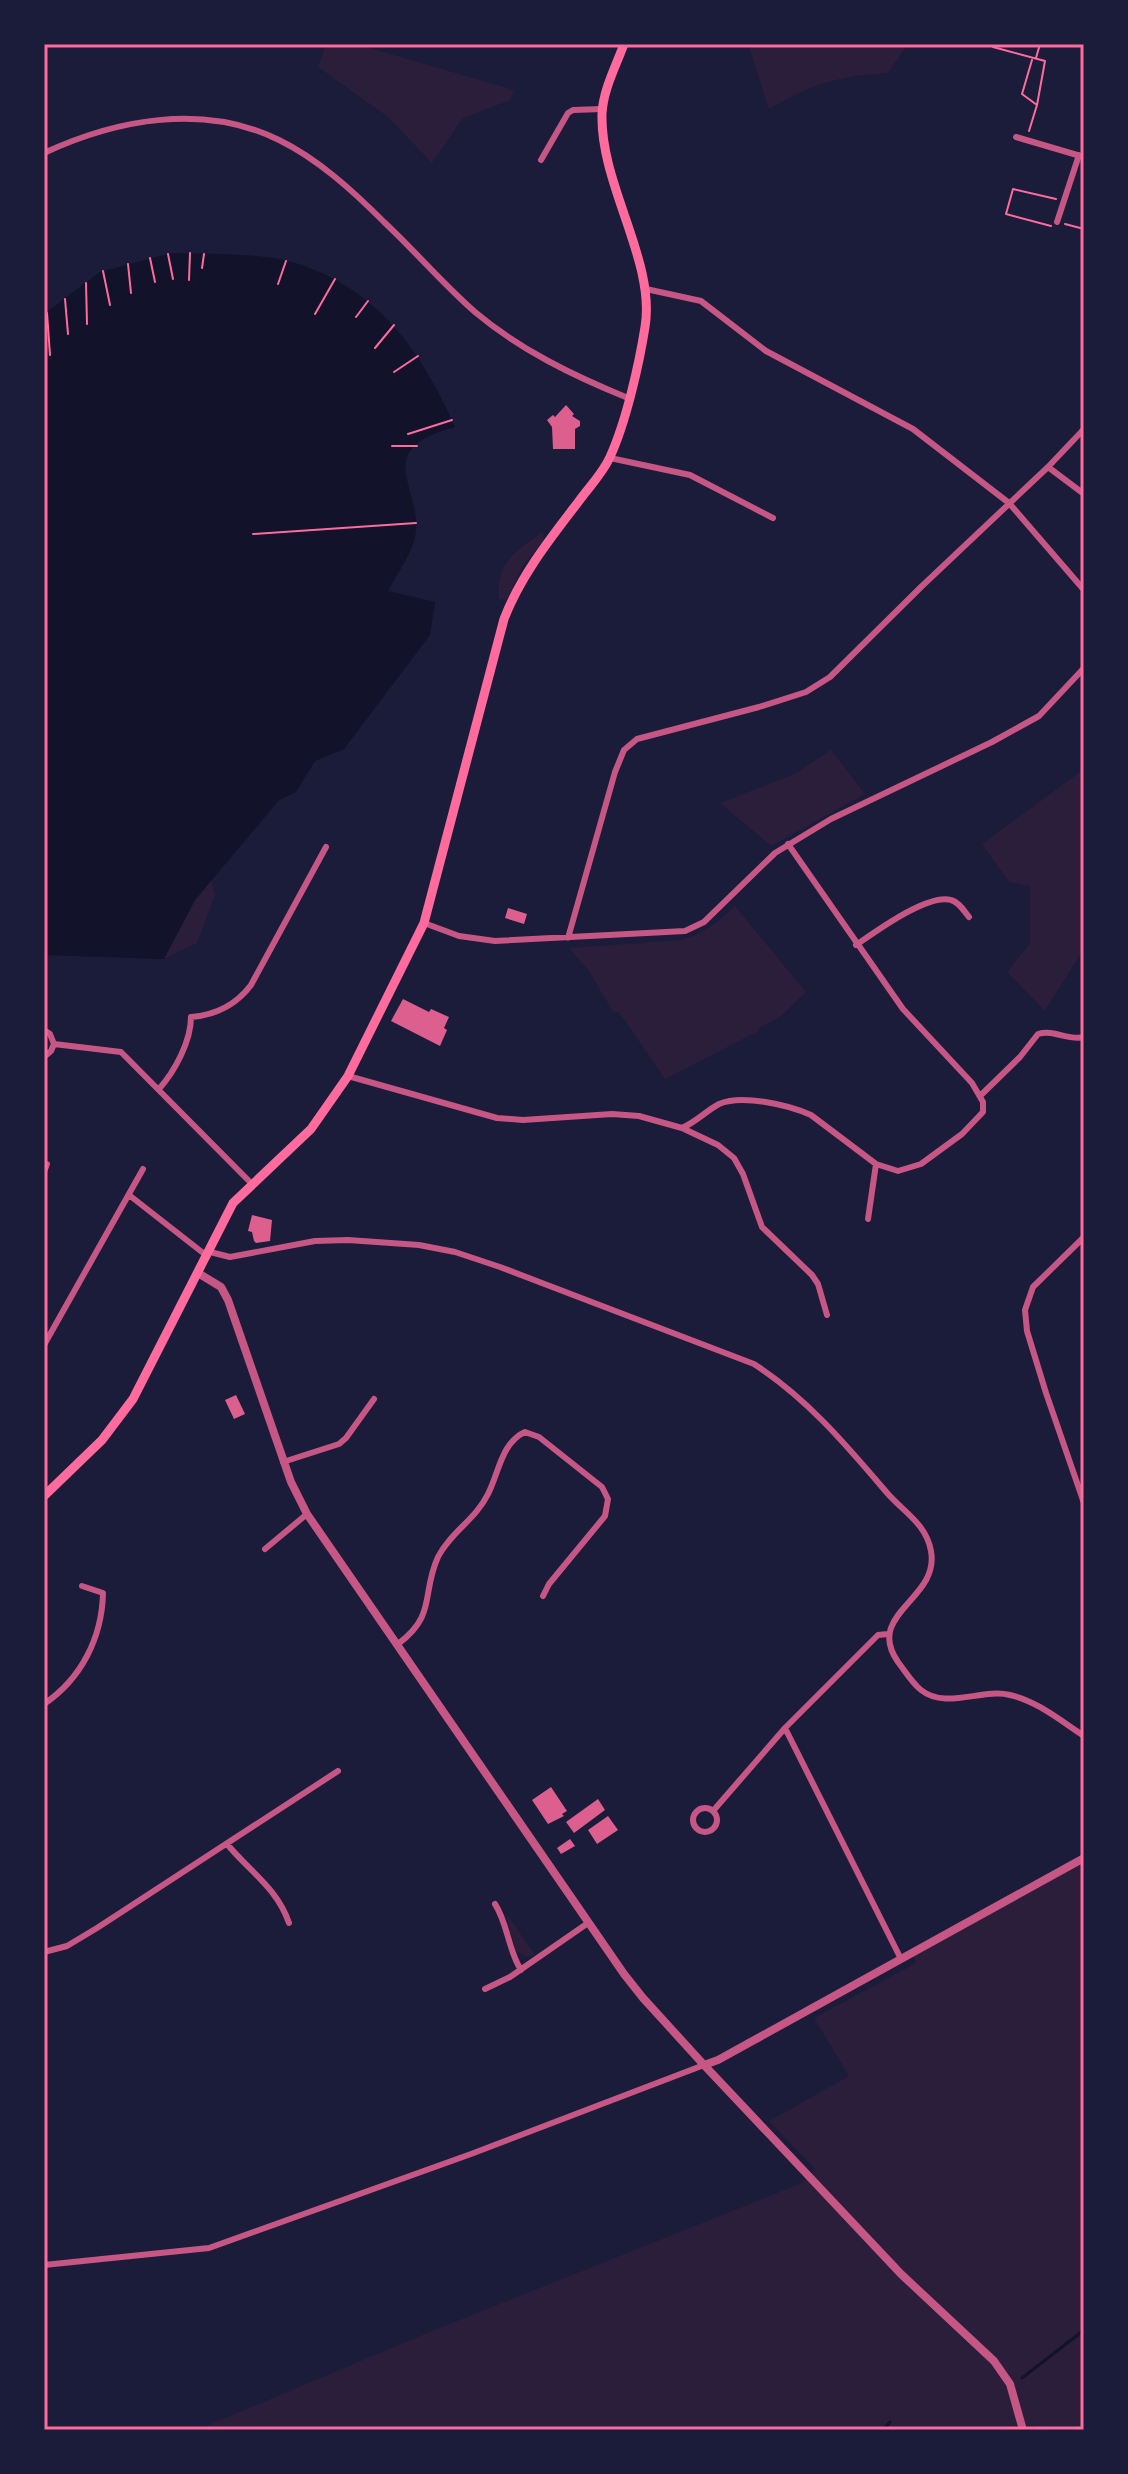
<svg xmlns="http://www.w3.org/2000/svg" width="1128" height="2474" font-family="'Public Sans',sans-serif">
	<style>
		.green { fill: #2a1e3b }
		.water { fill: #12122b }
		.lines { fill: none; stroke-linecap: round; stroke-linejoin: round }
		.stream { stroke: #12122b; stroke-width: 3 }
		.building { fill: #dd5f8e }
		.path { stroke: #ff6b9d; stroke-width: 2 }
		.minor { stroke: #c65784; stroke-width: 6 }
		.tertiary { stroke: #c65784; stroke-width: 8 }
		.secondary { stroke: #ff6b9d; stroke-width: 9 }
		.neatline { fill: none; stroke: #ff6b9d; stroke-width: 3 }
	</style>
	<rect width="100%" height="100%" fill="#1b1b3a"/>
	<path class="green" d="M 326,44 L 356,44 L 514,90 L 510,100 L 462,119 L 432,163 L 388,117 L 318,67 Z
		M 748,44 L 908,44 L 888,73 C 841,75 809,85 769,109 Z
		M 543,532 L 544,540 L 523,565 L 507,600 L 499,599 C 496,561 516,551 543,532 Z
		M 831,750 L 865,794 L 771,846 L 720,803 L 796,773 Z
		M 1084,769 L 1084,948 L 1045,1011 L 1007,972 L 1030,943 L 1030,886 L 1009,882 L 982,844 Z
		M 211,881 L 215,895 L 197,943 L 164,959 L 195,900 Z
		M 735,906 L 806,992 L 781,1016 L 758,1029 L 759,1031 L 665,1079 L 619,1012 L 613,1012 L 589,971 L 569,948 L 680,940 C 704,934 718,922 735,906 Z
		M 1084,1858 L 1084,2430 L 204,2430 L 204,2427 L 427,2333 L 802,2183 L 815,2169 L 769,2121 L 849,2076 L 814,2018 L 916,1963 L 912,1953 Z
		M 506,1916 L 509,1917 L 535,1955 L 526,1957 L 516,1951 Z"/>
	<path class="water" d="M 171,253 C 206,254 255,253 288,261 C 374,284 421,349 455,427 C 365,451 428,491 414,541 C 409,558 396,575 388,591 L 435,602 L 430,635 L 344,749 L 315,761 L 296,792 L 279,800 L 195,900 L 164,959 L 44,955 L 44,314 L 100,272 Z"/>
	<g class="lines">
		<path class="stream" d="M 1022,2378 L 1084,2330
			M 883,2430 L 890,2422"/>
	</g>
	<path class="building" d="M 566,405 L 574,414 L 572,416 L 580,421 L 580,426 L 575,429 L 575,449 L 553,449 L 552,427 L 547,420 L 553,415 L 555,417 Z
		M 508,908 L 527,914 L 524,924 L 505,918 Z
		M 403,999 L 429,1012 L 431,1009 L 449,1017 L 444,1028 L 447,1030 L 440,1046 L 391,1021 Z
		M 252,1215 L 272,1220 L 270,1241 L 256,1243 L 254,1241 L 252,1232 L 248,1231 Z
		M 236,1395 L 245,1414 L 234,1419 L 225,1400 Z
		M 551,1787 L 567,1811 L 562,1814 L 564,1816 L 548,1824 L 532,1800 Z
		M 598,1799 L 605,1810 L 574,1833 L 566,1822 Z
		M 608,1816 L 618,1830 L 597,1844 L 588,1830 Z
		M 570,1839 L 575,1846 L 561,1854 L 557,1848 Z"/>
	<g class="lines">
		<path class="path" d="M 994,44 L 993,47 L 1045,61 L 1037,105 L 1029,131
			M 1036,58 L 1040,44
			M 1032,60 L 1022,94 L 1037,105
			M 1065,224 L 1084,229
			M 1051,226 L 1006,214 L 1013,189 L 1056,199
			M 168,254 L 173,279
			M 150,258 L 155,282
			M 128,264 L 131,293
			M 202,268 L 204,254
			M 103,271 L 110,305
			M 189,280 L 190,253
			M 86,283 L 87,324
			M 278,284 L 286,261
			M 65,299 L 68,334
			M 47,313 L 50,355
			M 315,314 L 335,279
			M 356,317 L 368,301
			M 375,348 L 394,325
			M 394,372 L 418,356
			M 408,434 L 452,420
			M 392,446 L 417,446
			M 253,534 L 416,523"/>
		<path class="minor" d="M 1016,137 L 1084,157
			M 44,153 C 117,119 204,103 279,140 C 318,159 353,191 384,222 C 415,251 443,284 475,312 C 520,350 574,376 628,398
			M 541,160 L 568,113 L 573,110 L 602,109
			M 1057,222 L 1079,155
			M 646,289 L 701,301 L 766,351 L 913,429 L 1009,503 L 1084,590
			M 610,458 L 690,475 L 773,518
			M 1048,467 L 1084,494
			M 424,923 L 459,936 L 495,941 L 685,931 L 704,922 L 775,853 L 831,819 L 992,742 L 1039,716 L 1084,668
			M 568,938 L 615,772 L 624,750 L 637,739 L 759,707 L 806,692 L 830,677 L 921,587 L 1048,467 L 1084,429
			M 856,945 C 875,932 928,893 951,900 C 959,902 964,911 969,917
			M 44,1030 L 50,1034 L 54,1044
			M 54,1044 L 121,1052 L 251,1183
			M 44,1057 L 51,1051 L 54,1044
			M 348,1076 L 497,1118 L 523,1120 L 612,1114 L 639,1116 L 682,1128 C 696,1122 706,1111 719,1104 C 742,1094 789,1105 811,1115 L 876,1164 L 898,1171 L 921,1164 L 962,1134 L 983,1112 L 983,1102 L 972,1083 L 903,1009 L 788,844
			M 159,1089 C 175,1071 191,1041 191,1017 C 216,1015 236,1005 251,985 L 326,847
			M 980,1096 L 1020,1057 L 1038,1034 C 1054,1029 1068,1041 1084,1037
			M 682,1128 L 718,1145 L 734,1158 L 743,1174 L 762,1227 L 812,1275 L 818,1284 L 827,1315
			M 44,1172 L 47,1164
			M 129,1195 L 207,1256
			M 868,1219 L 876,1164
			M 1084,1237 L 1033,1287 L 1025,1310 L 1027,1331 L 1046,1393 L 1084,1503
			M 210,1252 L 230,1257 L 315,1241 L 348,1240 L 419,1245 L 455,1252 L 500,1267 L 754,1364 C 808,1399 847,1446 888,1494 C 905,1513 926,1524 931,1551 C 940,1600 864,1613 898,1662 C 905,1671 912,1683 921,1690 C 946,1710 982,1688 1010,1695 C 1037,1701 1061,1721 1084,1736
			M 44,1345 L 143,1169
			M 283,1462 L 339,1444 L 346,1438 L 374,1399
			M 265,1549 L 307,1514
			M 398,1644 C 437,1615 421,1594 438,1557 C 450,1533 476,1519 488,1494 C 499,1473 501,1443 525,1432 L 539,1437 L 602,1487 L 608,1499 L 605,1516 L 549,1584 L 543,1596
			M 44,1704 C 81,1679 102,1638 103,1593 L 82,1586
			M 785,1728 L 901,1959
			M693 1820a12 12 0 1 1 24 0a12 12 0 1 1-24 0Z
			M 713,1811 L 785,1728 L 878,1635 L 888,1634
			M 227,1844 C 250,1872 277,1888 289,1923
			M 495,1904 C 508,1924 508,1950 521,1970
			M 44,1952 L 67,1946 L 97,1928 L 338,1771
			M 485,1989 L 510,1977 L 588,1923
			M 44,2265 L 209,2248 L 471,2154 L 704,2065"/>
		<path class="tertiary" d="M 198,1273 L 221,1287 L 228,1300 L 291,1482 L 307,1514 L 624,1974 L 643,1998 L 704,2065 L 901,2274 L 994,2361 L 1010,2384 L 1023,2430
			M 704,2065 L 718,2060 L 1084,1858"/>
		<path class="secondary" d="M 44,1496 L 102,1440 L 133,1399 L 233,1203 L 311,1129 L 348,1076 L 424,923 L 504,619 C 521,575 550,539 579,501 C 589,487 603,473 610,457 C 626,422 639,365 645,327 C 656,261 600,185 602,114 C 603,90 616,66 624,44"/>
	</g>
	<rect width="1128" height="2474" fill="none" stroke="#1b1b3a" stroke-width="92"/>
	<rect x="46" y="46" width="1036" height="2382" class="neatline"/>
</svg>
